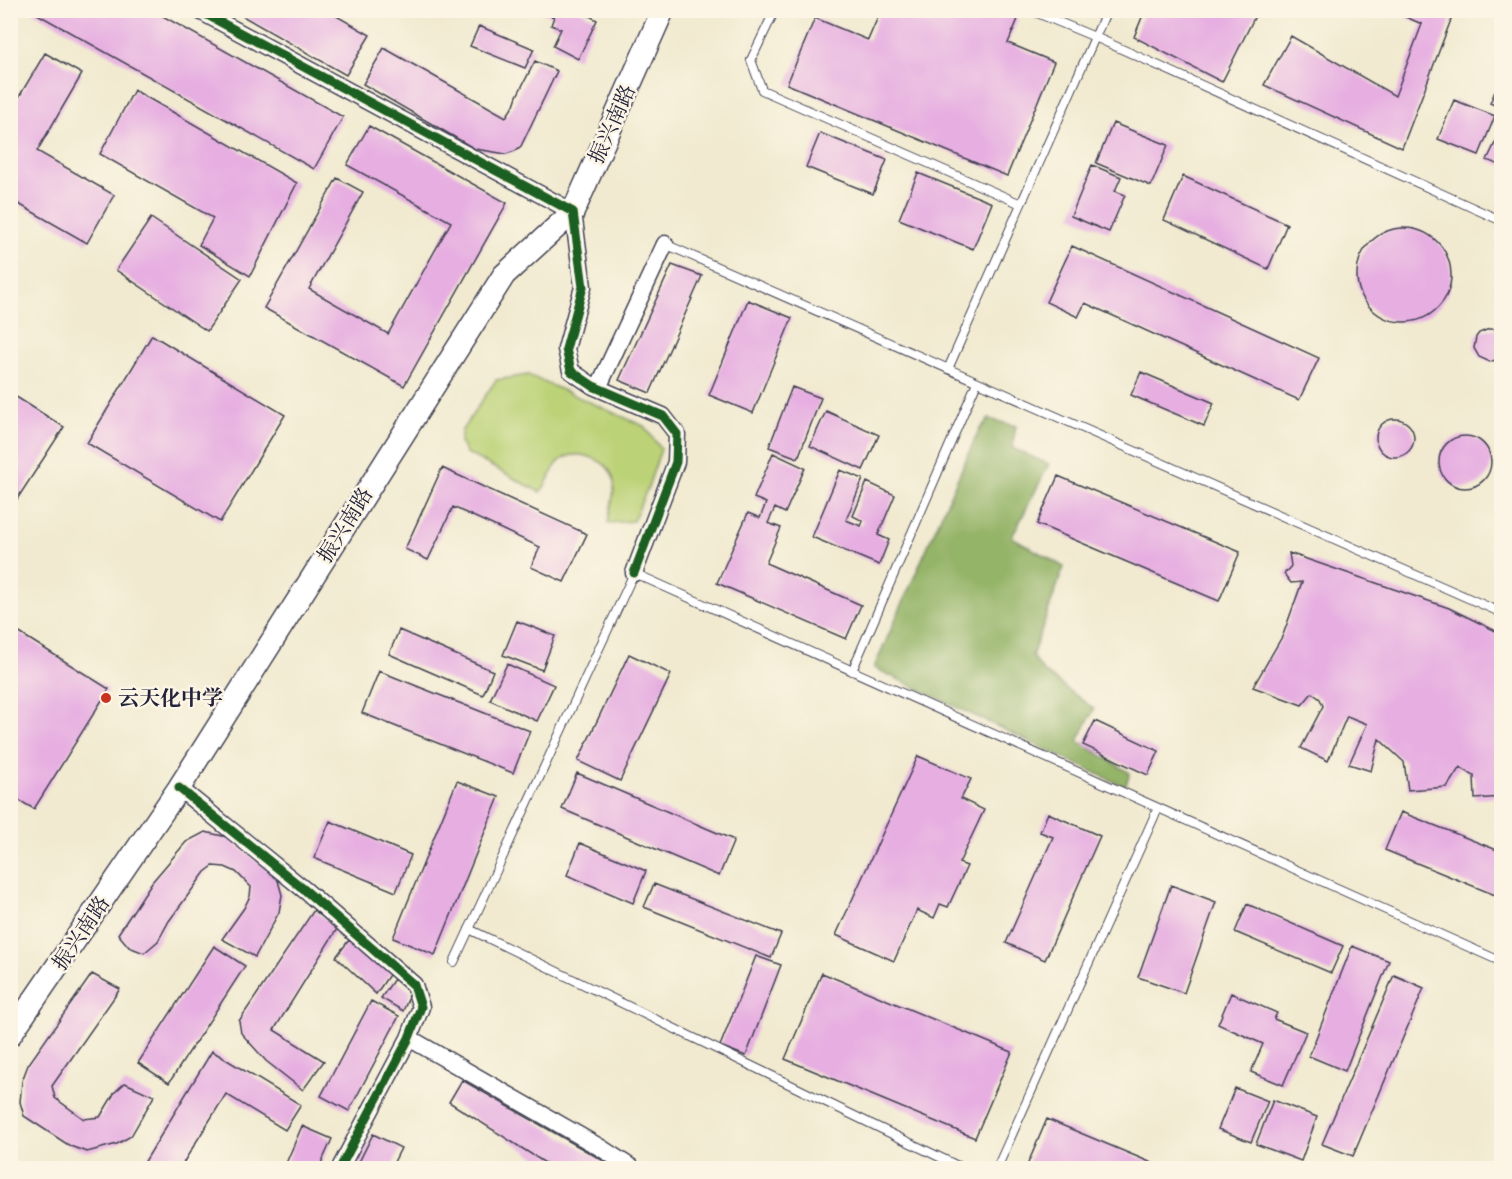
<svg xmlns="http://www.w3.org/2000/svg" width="1512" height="1179" font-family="'IM FELL Double Pica','Noto Serif SC',serif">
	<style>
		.green { fill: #bbd276; stroke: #6e7a58; stroke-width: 1.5 }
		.forest { fill: #94b467; stroke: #5b6b51; stroke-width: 1.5 }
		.building { fill: #e6aee1 }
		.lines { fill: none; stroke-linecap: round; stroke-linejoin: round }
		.lane-casing { stroke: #414051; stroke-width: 10 }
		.street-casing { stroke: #414051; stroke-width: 19 }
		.secondary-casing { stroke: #414051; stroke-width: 25 }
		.lane { stroke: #fff; stroke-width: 8 }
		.street { stroke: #fff; stroke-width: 16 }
		.secondary { stroke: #fff; stroke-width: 22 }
		.cycleway-casing { stroke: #fcf5e5; stroke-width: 13 }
		.cycleway { stroke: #1b5e20; stroke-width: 9 }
		.poi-dot { fill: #c8321e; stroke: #fcf5e5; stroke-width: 2 }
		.labels { text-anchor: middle; stroke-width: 5; stroke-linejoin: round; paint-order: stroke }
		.street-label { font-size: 21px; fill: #22223b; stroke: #fcf5e5 }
		.poi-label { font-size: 21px; font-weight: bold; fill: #22223b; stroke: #fcf5e5; text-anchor: start }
	</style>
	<rect width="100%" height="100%" fill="#fcf5e5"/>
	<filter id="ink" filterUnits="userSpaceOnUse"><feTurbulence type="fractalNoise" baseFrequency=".0167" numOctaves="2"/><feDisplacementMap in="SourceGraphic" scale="12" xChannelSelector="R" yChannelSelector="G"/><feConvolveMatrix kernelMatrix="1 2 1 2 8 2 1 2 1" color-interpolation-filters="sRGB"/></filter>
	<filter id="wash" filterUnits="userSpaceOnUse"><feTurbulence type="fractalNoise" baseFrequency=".008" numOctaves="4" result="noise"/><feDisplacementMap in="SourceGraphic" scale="24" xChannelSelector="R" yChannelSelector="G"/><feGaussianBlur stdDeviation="1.35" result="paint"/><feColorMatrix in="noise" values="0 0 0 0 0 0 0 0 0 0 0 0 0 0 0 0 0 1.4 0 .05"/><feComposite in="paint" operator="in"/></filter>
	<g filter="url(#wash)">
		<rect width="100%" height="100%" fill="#f1ead0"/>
		<path class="green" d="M 528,375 L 644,426 L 661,449 L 648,487 L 633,521 L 608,523 C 609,513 616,489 614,481 C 610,461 582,449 564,458 C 551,465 550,483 540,492 L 466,453 L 460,442 L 462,430 L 496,380 Z"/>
		<path class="forest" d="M 989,419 L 1016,426 L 1012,448 L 1049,464 L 1012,537 L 1064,567 L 1032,656 L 1043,671 L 1094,709 L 1078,741 L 1130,773 L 1125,787 L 874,668 L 979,430 Z"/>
		<g id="blocks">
			<path class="building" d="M 30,10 L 152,10 L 343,117 L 314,169 Z
				M 232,10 L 326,10 L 370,35 L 346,75 Z
				M 579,10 L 597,20 L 578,59 L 553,46 L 561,29 L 551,25 L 554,17 L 538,11 Z
				M 881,10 L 999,10 L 1018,19 L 1008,43 L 1054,62 L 1007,176 L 787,84 L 815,18 L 868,40 Z
				M 1145,10 L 1258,10 L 1222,82 L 1134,37 Z
				M 1389,10 L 1454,12 L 1402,148 L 1264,85 L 1291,36 L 1395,96 L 1422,24 Z
				M 479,26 L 534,49 L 525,68 L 470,46 Z
				M 384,48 L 506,117 L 514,105 L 517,96 L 535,61 L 557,71 L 521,146 L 515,151 L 506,154 L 494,152 L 475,149 L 363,84 Z
				M 45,53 L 82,74 L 37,151 L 114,195 L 87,243 L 10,199 L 10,112 Z
				M 1502,75 L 1502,108 L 1490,103 Z
				M 134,90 L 297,183 L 250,276 L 199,245 L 213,218 L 100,154 Z
				M 1454,100 L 1495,116 L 1479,155 L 1438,139 Z
				M 1113,123 L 1168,145 L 1151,186 L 1096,163 Z
				M 369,126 L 507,203 L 404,386 L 264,308 L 337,178 L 363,192 L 309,289 L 388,334 L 451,222 L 347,165 Z
				M 820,133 L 887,160 L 873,194 L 806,167 Z
				M 1498,137 L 1502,138 L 1502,166 L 1487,160 Z
				M 1092,165 L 1121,177 L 1115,191 L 1125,195 L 1109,232 L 1071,216 Z
				M 918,173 L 992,203 L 973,249 L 899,219 Z
				M 1183,176 L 1287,224 L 1268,269 L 1164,220 Z
				M 151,218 L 242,279 L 207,331 L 116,270 Z
				M1357 275a47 47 0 1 1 94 0a47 47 0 1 1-94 0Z
				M 1072,246 L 1319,358 L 1299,400 L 1085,303 L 1078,317 L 1046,302 Z
				M 672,265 L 702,276 L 650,393 L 619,380 Z
				M 748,300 L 792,318 L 753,413 L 709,395 Z
				M 1489,329 L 1494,329 L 1502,333 L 1502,357 L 1490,362 L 1479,357 L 1474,348 L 1476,337 L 1479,333 Z
				M 152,335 L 285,415 L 220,522 L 87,443 Z
				M 1141,372 L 1214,403 L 1204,426 L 1131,395 Z
				M 792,387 L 821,398 L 798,458 L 769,447 Z
				M 10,393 L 64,427 L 10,510 Z
				M 826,411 L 879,435 L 863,470 L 810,446 Z
				M1376 438a19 19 0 1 1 38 0a19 19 0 1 1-38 0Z
				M1439 462a26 26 0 1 1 52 0a26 26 0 1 1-52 0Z
				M 773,453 L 805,468 L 785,513 L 775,508 L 768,523 L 781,528 L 766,563 L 861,605 L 846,639 L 717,583 L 748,513 L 760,518 L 766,503 L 754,498 Z
				M 442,468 L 587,534 L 564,582 L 531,567 L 540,547 L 453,507 L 428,560 L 405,549 Z
				M 840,470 L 863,479 L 846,520 L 861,526 L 863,521 L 853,516 L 867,482 L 895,495 L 878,535 L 889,540 L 879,565 L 812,537 Z
				M 1058,476 L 1240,552 L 1219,601 L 1037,524 Z
				M 1289,553 L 1449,608 L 1502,634 L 1502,797 L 1475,799 L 1474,776 L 1460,767 L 1447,787 L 1408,790 L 1404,762 L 1379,739 L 1371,771 L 1349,764 L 1367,724 L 1347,716 L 1328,761 L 1301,748 L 1323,706 L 1320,699 L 1312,693 L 1302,705 L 1253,687 L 1283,635 L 1302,582 L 1291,583 L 1284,574 L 1291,566 Z
				M 517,621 L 555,636 L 542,670 L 503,655 Z
				M 10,627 L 109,689 L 34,809 L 10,795 Z
				M 399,630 L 493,671 L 483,695 L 389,654 Z
				M 629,654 L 671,674 L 620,781 L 578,761 Z
				M 507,664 L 554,685 L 537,721 L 490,700 Z
				M 379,671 L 530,731 L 513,773 L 362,713 Z
				M 1095,721 L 1159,751 L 1148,775 L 1083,745 Z
				M 918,756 L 971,779 L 961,799 L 984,810 L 959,863 L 967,866 L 948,907 L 940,904 L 934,918 L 917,910 L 894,961 L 836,935 Z
				M 577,773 L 734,840 L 719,876 L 562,809 Z
				M 457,781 L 499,797 L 435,955 L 393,938 Z
				M 1401,812 L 1502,852 L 1502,878 L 1495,895 L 1385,850 Z
				M 1048,813 L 1100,836 L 1045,960 L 1006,943 L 1053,837 L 1040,832 Z
				M 330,821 L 411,855 L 396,892 L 314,858 Z
				M 205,832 L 227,837 L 277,877 L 282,895 L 279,912 L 255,957 L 222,939 L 244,908 L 250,896 L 251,887 L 236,872 L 225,867 L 213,866 L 205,872 L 169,921 L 158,941 L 144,953 L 129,947 L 118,934 L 152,882 L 186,842 Z
				M 580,843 L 646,871 L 633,903 L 567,875 Z
				M 654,884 L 781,934 L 771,958 L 644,907 Z
				M 1171,885 L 1216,902 L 1184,993 L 1138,977 Z
				M 1247,904 L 1343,946 L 1331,973 L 1235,932 Z
				M 314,910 L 337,929 L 274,1030 L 324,1061 L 303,1090 L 266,1061 L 241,1033 L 239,1021 Z
				M 349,940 L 393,969 L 376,994 L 336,957 Z
				M 214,946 L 245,966 L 169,1083 L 138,1063 Z
				M 1352,946 L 1389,961 L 1345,1071 L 1309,1056 Z
				M 756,956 L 781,965 L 746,1056 L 720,1046 Z
				M 822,973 L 1012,1052 L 975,1138 L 785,1059 Z
				M 92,974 L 120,989 L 52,1086 L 55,1098 L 84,1119 L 100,1117 L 115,1092 L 125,1083 L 154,1096 L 131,1136 L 117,1144 L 87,1152 L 70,1146 L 24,1116 L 20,1102 L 22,1081 L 28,1065 Z
				M 1394,975 L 1424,988 L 1353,1156 L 1322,1144 Z
				M 394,979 L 411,992 L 403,1011 L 381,998 Z
				M 1231,993 L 1277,1013 L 1274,1019 L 1306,1032 L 1283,1085 L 1251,1072 L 1263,1044 L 1218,1024 Z
				M 371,1001 L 399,1016 L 349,1111 L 321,1096 Z
				M 212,1051 L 301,1105 L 285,1130 L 226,1094 L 180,1168 L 141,1168 Z
				M 462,1080 L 616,1168 L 553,1168 L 449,1102 Z
				M 1235,1088 L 1268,1101 L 1251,1142 L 1218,1129 Z
				M 1273,1100 L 1317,1117 L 1301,1161 L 1256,1144 Z
				M 1047,1119 L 1164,1168 L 1026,1168 Z
				M 302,1126 L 332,1139 L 319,1168 L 284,1168 Z
				M 373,1134 L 401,1148 L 391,1168 L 356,1168 Z"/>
		</g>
	</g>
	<g filter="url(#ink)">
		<use href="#blocks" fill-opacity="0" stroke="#414051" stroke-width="1.5"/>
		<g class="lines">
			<defs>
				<path id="lane" d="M 775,10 L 751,60 L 762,90 L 1021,204
					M 1030,10 L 1095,37 L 1502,221
					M 665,244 L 1502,613
					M 948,369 L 1107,10
					M 852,671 L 977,382
					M 469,929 L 962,1168
					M 454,962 L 634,573 L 1502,962
					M 997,1168 L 1158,808"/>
				<path id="street" d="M 198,10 L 573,212 L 583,287 L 566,349 L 571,371 L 593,386 L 663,416 L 677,434 L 676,462 L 634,573
					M 598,388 L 665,244
					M 179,788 L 306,891 L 414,985 L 421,1007 L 409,1038 L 340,1168
					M 409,1038 L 601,1148 L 632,1168"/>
				<path id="secondary" d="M 10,1035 L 179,788 L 504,275 L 573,212 L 663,10"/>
			</defs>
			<use href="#lane" class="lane-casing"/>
			<use href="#street" class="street-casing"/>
			<use href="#secondary" class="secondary-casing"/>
			<use href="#lane" class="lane"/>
			<use href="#street" class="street"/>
			<use href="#secondary" class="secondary"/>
			<defs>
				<path id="cycleway" d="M 198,10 L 573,212 L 583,287 L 566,349 L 571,371 L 593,386 L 663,416 L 677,434 L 676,462 L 634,573
					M 179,788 L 306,891 L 414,985 L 421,1007 L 409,1038 L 340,1168"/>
			</defs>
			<use href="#cycleway" class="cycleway-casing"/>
			<use href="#cycleway" class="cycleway"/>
		</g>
	</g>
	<circle class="poi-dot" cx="106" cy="698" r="6"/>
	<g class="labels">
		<g class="street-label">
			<text transform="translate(612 124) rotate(-66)" y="7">振兴南路</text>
			<text transform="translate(345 525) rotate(-58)" y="7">振兴南路</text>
			<text transform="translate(81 933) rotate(-56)" y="7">振兴南路</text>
		</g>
		<g class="poi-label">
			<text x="118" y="705">云天化中学</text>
		</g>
	</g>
	<rect width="1512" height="1179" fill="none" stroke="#fcf5e5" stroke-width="36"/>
</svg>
